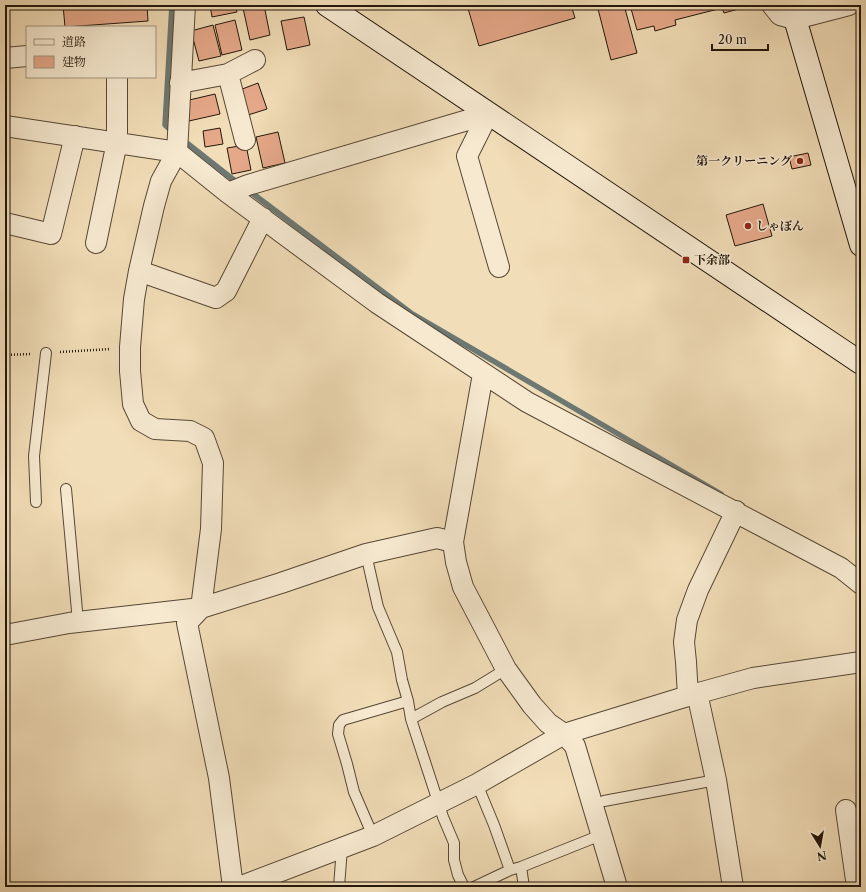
<svg xmlns="http://www.w3.org/2000/svg" width="866" height="892" font-family="'Libre Caslon Text','Noto Serif JP',serif">
	<style>
		.lines { fill: none; stroke-linecap: round; stroke-linejoin: round }
		.stream { stroke: #6d7873; stroke-width: 5.5 }
		.building { fill: #e5a889; stroke: #22170a }
		.lane-casing { stroke: #564835; stroke-width: 12 }
		.street-casing { stroke: #564835; stroke-width: 22 }
		.secondary-casing { stroke: #22170a; stroke-width: 24 }
		.path { stroke: #22170a; stroke-width: 2.5; stroke-dasharray: 1 2; stroke-linecap: butt }
		.lane { stroke: #f6e9d0; stroke-width: 10 }
		.street { stroke: #f6e9d0; stroke-width: 20 }
		.secondary { stroke: #f6e9d0; stroke-width: 22 }
		.poi-dot { fill: #8f2418; stroke: #f6e9d0; stroke-width: 1.5 }
		.labels { text-anchor: middle; stroke-width: 3; stroke-linejoin: round; paint-order: stroke }
		.poi-label { font-size: 12px; font-weight: bold; fill: #22170a; stroke: #f6e9d0; text-anchor: start }
	</style>
	<rect width="100%" height="100%" fill="#f1ddb7"/>
	<filter id="stains"><feTurbulence type="fractalNoise" baseFrequency=".005" numOctaves="4"/><feColorMatrix values="0 0 0 0 .2 0 0 0 0 .09 0 0 0 0 .02 0 0 0 .5 -.17"/></filter>
	<radialGradient id="worn" r=".72"><stop offset=".6" stop-color="#630" stop-opacity="0"/><stop offset="1" stop-color="#630" stop-opacity=".3"/></radialGradient>
	<g class="lines">
		<path class="stream" d="M 172,5 L 165,125 L 173,132
			M 183,140 L 239,184
			M 248,190 L 411,313 L 721,494"/>
	</g>
	<path class="building" d="M 63,5 L 147,5 L 148,21 L 65,27 Z
		M 210,5 L 235,5 L 237,12 L 212,17 Z
		M 255,5 L 264,5 L 270,35 L 250,40 L 243,8 Z
		M 467,5 L 571,5 L 575,18 L 479,46 Z
		M 597,5 L 624,5 L 637,53 L 611,60 Z
		M 630,5 L 741,5 L 742,8 L 724,13 L 722,8 L 675,20 L 676,25 L 655,31 L 654,26 L 637,30 Z
		M 304,17 L 310,45 L 287,50 L 281,21 Z
		M 235,20 L 242,50 L 222,55 L 215,25 Z
		M 213,25 L 221,56 L 199,61 L 191,31 Z
		M 258,83 L 267,109 L 245,116 L 237,91 Z
		M 215,94 L 220,114 L 189,121 L 185,101 Z
		M 220,128 L 223,144 L 205,147 L 203,131 Z
		M 278,132 L 285,163 L 263,168 L 256,137 Z
		M 246,145 L 251,170 L 232,174 L 227,148 Z
		M 808,153 L 811,165 L 792,169 L 789,157 Z
		M 763,204 L 772,236 L 735,246 L 726,215 Z"/>
	<g class="lines">
		<defs>
			<path id="lane" d="M 66,489 L 78,622
				M 36,502 L 34,456 L 46,353
				M 366,554 L 378,607 L 397,652 L 402,680 L 408,701 L 411,719 L 443,817 L 454,843 L 454,860 L 458,875 L 464,887
				M 411,719 L 442,702 L 475,688 L 506,669
				M 477,784 L 494,825 L 510,870
				M 604,801 L 716,780
				M 373,836 L 354,792 L 347,764 L 338,734 L 339,725 L 343,720 L 408,701
				M 521,867 L 524,887
				M 339,887 L 342,848
				M 474,887 L 510,870 L 521,867 L 601,835"/>
			<path id="street" d="M 185,5 L 177,152 L 161,181 L 154,206 L 139,271 L 134,299 L 130,347 L 130,371 L 133,404 L 141,421 L 155,429 L 190,431 L 204,438 L 213,463 L 211,529 L 201,608 L 187,623 L 219,778 L 233,887
				M 772,5 L 780,15 L 795,19 L 849,5
				M 5,58 L 27,56
				M 228,74 L 245,140
				M 180,83 L 228,74 L 255,60
				M 488,114 L 467,156 L 499,267
				M 5,126 L 177,152 L 228,193 L 377,303 L 527,402 L 841,568 L 861,584
				M 228,193 L 248,185 L 488,114
				M 5,223 L 51,234 L 75,136
				M 96,243 L 117,142 L 117,77
				M 139,271 L 216,298 L 226,291 L 263,218
				M 483,374 L 453,542 L 456,562 L 463,587 L 506,669 L 532,705 L 548,723 L 564,734 L 575,746 L 617,887
				M 5,635 L 69,623 L 201,608 L 281,583 L 366,554 L 437,538 L 453,542
				M 697,693 L 716,780 L 733,887
				M 688,696 L 686,662 L 684,642 L 687,620 L 698,590 L 736,511
				M 846,810 L 857,887
				M 239,887 L 373,836 L 477,784 L 564,734 L 688,696 L 753,678 L 861,662"/>
			<path id="secondary" d="M 327,5 L 861,363
				M 791,5 L 861,245"/>
		</defs>
		<use href="#lane" class="lane-casing"/>
		<use href="#street" class="street-casing"/>
		<use href="#secondary" class="secondary-casing"/>
		<path class="path" d="M 60,352 L 111,349
			M 5,355 L 31,354"/>
		<use href="#lane" class="lane"/>
		<use href="#street" class="street"/>
		<use href="#secondary" class="secondary"/>
	</g>
	<g class="poi-dot">
		<circle cx="800" cy="161" r="4"/>
		<circle cx="748" cy="226" r="4"/>
		<rect x="682" y="256" width="8" height="8" rx="2"/>
	</g>
	<g class="labels">
		<g class="poi-label">
			<text x="792" y="165" text-anchor="end">第一クリーニング</text>
			<text x="756" y="230">しゃぼん</text>
			<text x="694" y="264">下余部</text>
		</g>
	</g>
	<rect width="866" height="892" fill="none" stroke="#f1ddb7" stroke-width="20"/>
	<rect x="6" y="6" width="854" height="880" fill="none" stroke="#22170a" stroke-width="2"/>
	<rect x="10" y="10" width="846" height="872" fill="none" stroke="#22170a"/>
	<rect x="26" y="26" width="130" height="52" fill="#f6e9d0" stroke="#a19581"/>
	<rect x="34" y="39" width="20" height="6" fill="#f6e9d0" stroke="#a19581"/>
	<text x="62" y="46" font-size="12" fill="#22170a">道路</text>
	<rect x="34" y="56" width="20" height="12" fill="#e5a889" stroke="#a19581"/>
	<text x="62" y="66" font-size="12" fill="#22170a">建物</text>
	<g transform="translate(820 846) rotate(169)" stroke="#f6e9d0" stroke-width="3" paint-order="stroke">
	<path d="M0-3L7 15L0 10L-7 15Z" fill="#22170a"/>
	<text y="-6" font-size="11" font-weight="bold" text-anchor="middle" fill="#22170a">N</text>
	</g>
	<path d="M712 44v6h56v-6" fill="none" stroke="#22170a" stroke-width="2"/>
	<text x="718" y="44" font-size="12" fill="#22170a" stroke="#f6e9d0" stroke-width="3" paint-order="stroke">20 m</text>
	<rect width="100%" height="100%" filter="url(#stains)"/>
	<rect width="100%" height="100%" fill="url(#worn)"/>
</svg>
